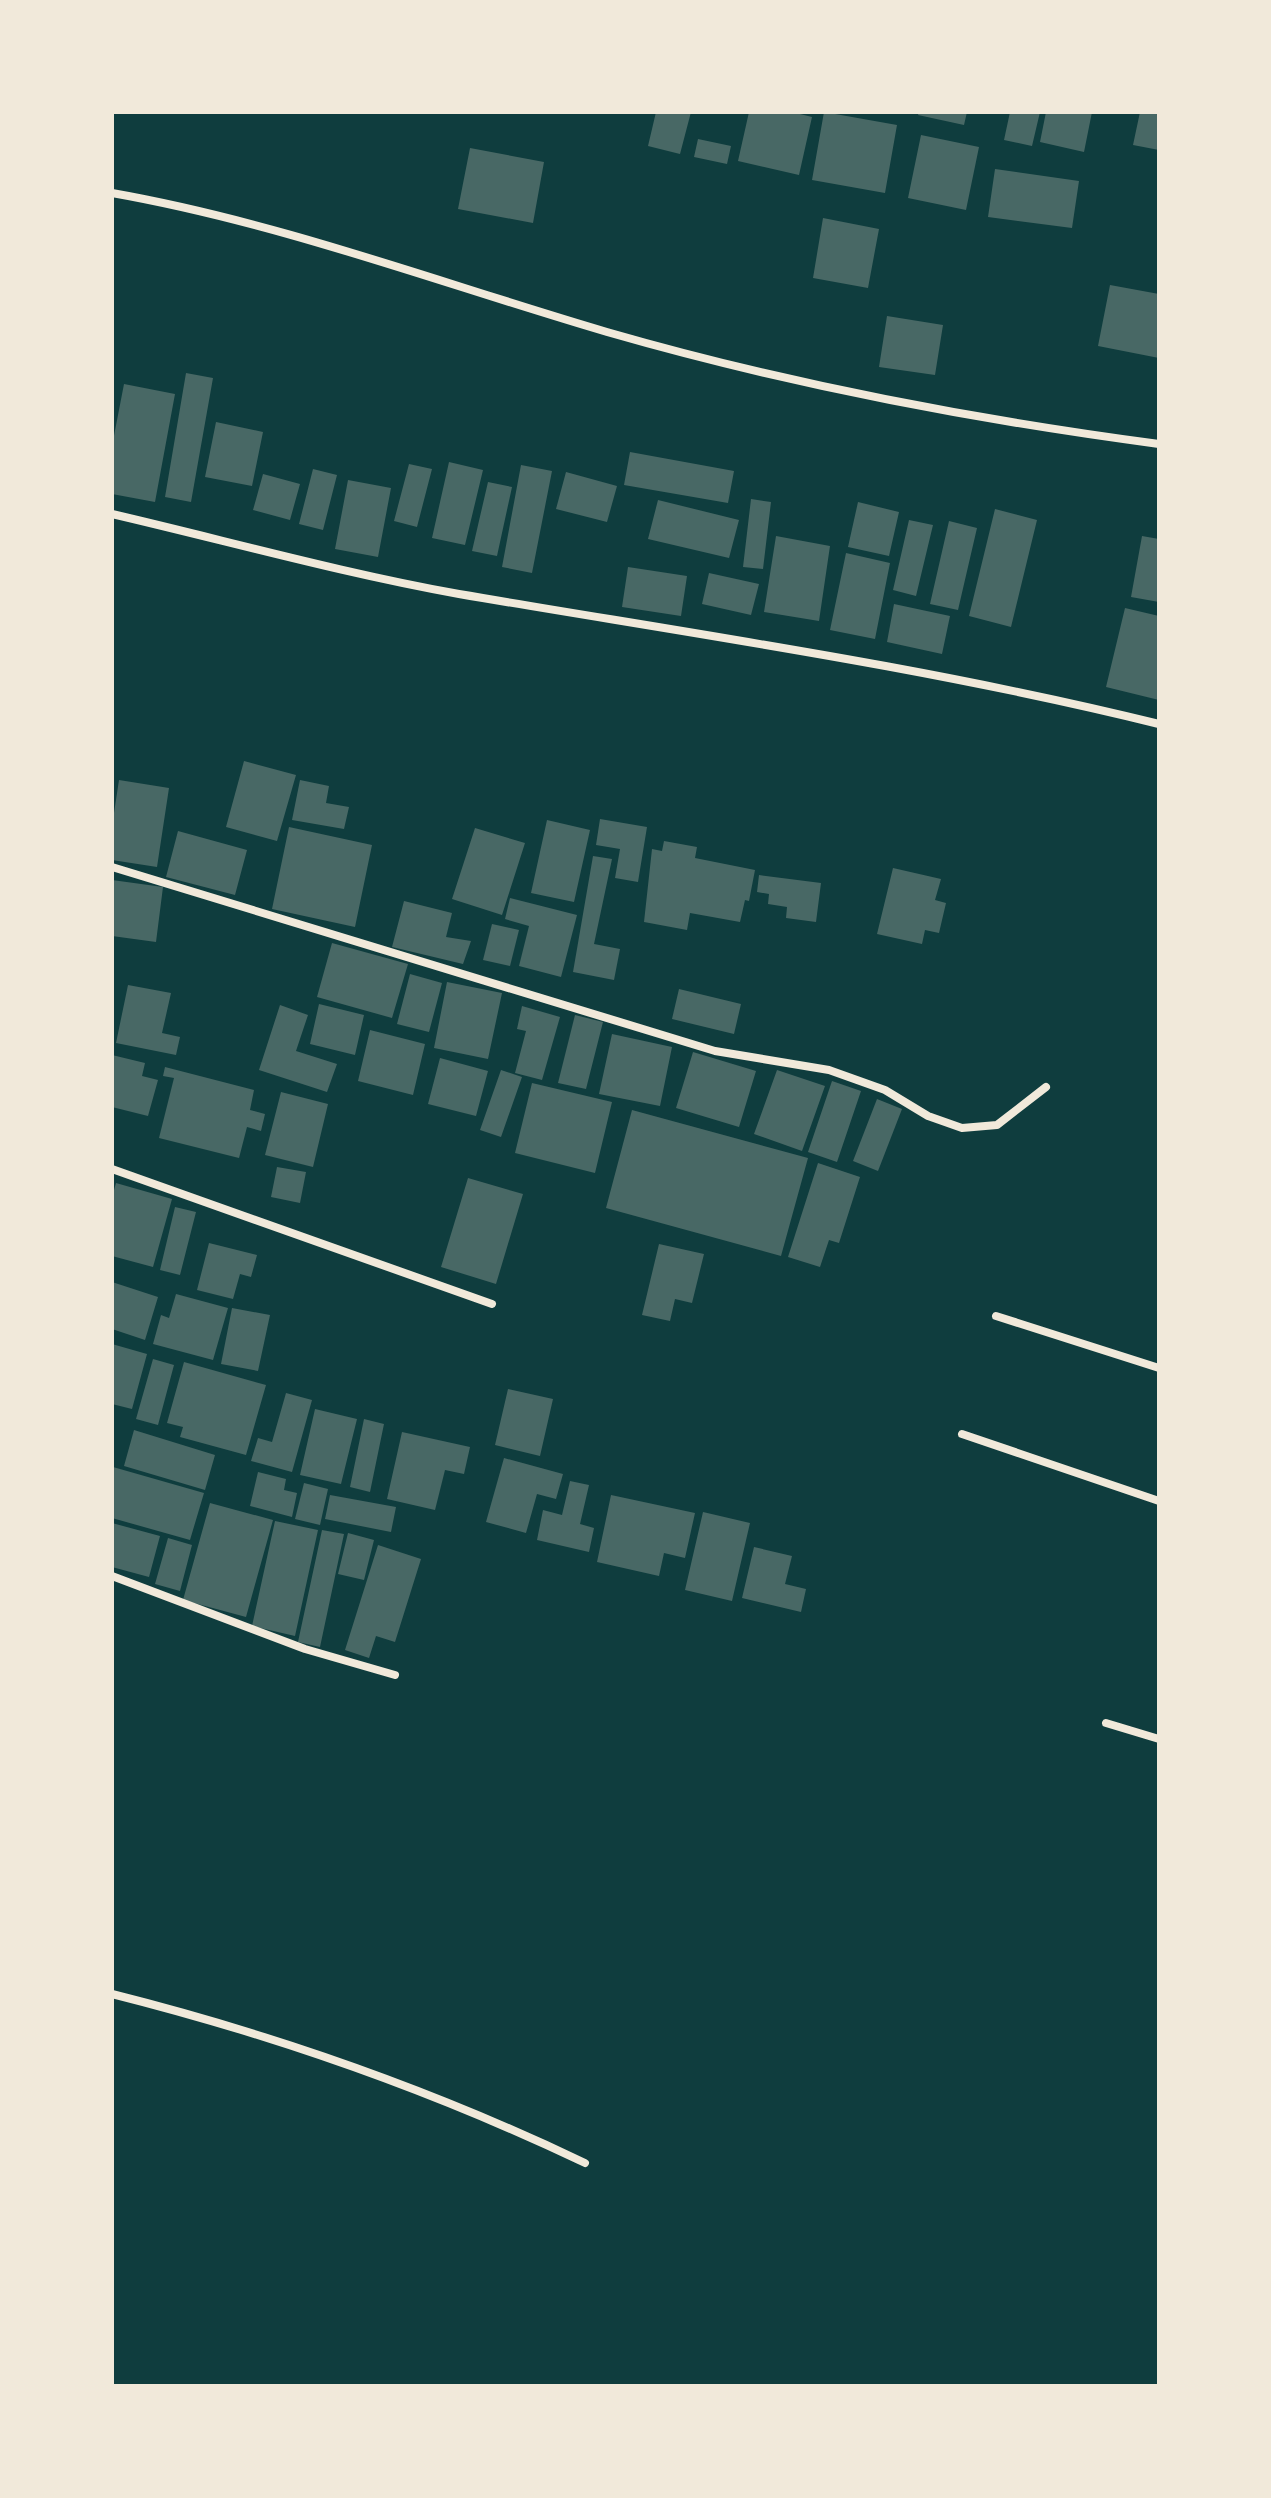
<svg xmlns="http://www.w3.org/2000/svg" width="1271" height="2498" font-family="'Titillium Web',sans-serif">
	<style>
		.building { fill: #486865 }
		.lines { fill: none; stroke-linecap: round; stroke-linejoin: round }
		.minor { stroke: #f1e9da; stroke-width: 8 }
	</style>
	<rect width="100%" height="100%" fill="#0f3d3e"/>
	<path class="building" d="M 656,112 L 691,112 L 680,154 L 648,146 Z
		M 749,112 L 792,112 L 812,117 L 799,175 L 738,161 Z
		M 824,112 L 897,125 L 885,193 L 812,180 Z
		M 919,112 L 967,112 L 964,125 L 918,115 Z
		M 1010,112 L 1040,112 L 1032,146 L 1004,140 Z
		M 1046,112 L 1092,112 L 1084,152 L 1040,142 Z
		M 1140,112 L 1159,112 L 1159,150 L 1133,145 Z
		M 921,135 L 979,147 L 966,210 L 908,198 Z
		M 698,139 L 731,146 L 727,164 L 694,157 Z
		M 470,148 L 544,162 L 533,223 L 458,209 Z
		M 995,169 L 1079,181 L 1072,228 L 988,217 Z
		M 823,218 L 879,229 L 868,288 L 813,278 Z
		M 1110,285 L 1159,294 L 1159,358 L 1098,346 Z
		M 887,316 L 943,325 L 935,375 L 879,367 Z
		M 186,373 L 213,378 L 191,502 L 165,497 Z
		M 124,384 L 175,394 L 155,502 L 112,494 L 112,446 Z
		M 216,422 L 263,432 L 252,486 L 205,477 Z
		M 630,452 L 734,471 L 728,503 L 624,485 Z
		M 449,462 L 483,470 L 465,545 L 432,538 Z
		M 409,464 L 432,469 L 417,527 L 394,521 Z
		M 521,465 L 552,471 L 532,573 L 502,567 Z
		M 313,469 L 337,475 L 323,530 L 299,524 Z
		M 566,472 L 617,486 L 607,522 L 556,509 Z
		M 263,474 L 300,484 L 290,520 L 253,510 Z
		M 348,480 L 391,488 L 378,557 L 335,549 Z
		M 488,482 L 512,487 L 497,556 L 472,551 Z
		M 751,499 L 771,502 L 763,569 L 743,567 Z
		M 658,500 L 739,520 L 729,558 L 648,539 Z
		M 858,502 L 899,512 L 889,556 L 848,547 Z
		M 995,509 L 1037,520 L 1011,627 L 969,616 Z
		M 909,520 L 933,525 L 916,596 L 893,590 Z
		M 949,521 L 977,528 L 958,610 L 930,604 Z
		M 776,536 L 830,546 L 819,621 L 764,612 Z
		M 1142,536 L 1159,539 L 1159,602 L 1131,597 Z
		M 846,553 L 890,563 L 875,639 L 830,630 Z
		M 628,567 L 687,576 L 681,616 L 622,607 Z
		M 709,573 L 759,584 L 751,615 L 702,604 Z
		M 894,604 L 950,616 L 942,654 L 887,642 Z
		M 1125,608 L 1159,616 L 1159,700 L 1106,687 Z
		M 244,761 L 296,775 L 277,841 L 226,827 Z
		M 119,780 L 169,788 L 157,867 L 112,860 L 112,826 Z
		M 300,780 L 329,786 L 326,803 L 349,807 L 344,829 L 292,820 Z
		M 600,819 L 647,827 L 638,882 L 615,878 L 620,849 L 596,845 Z
		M 547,820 L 590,830 L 574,902 L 531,893 Z
		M 289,827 L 372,845 L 355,927 L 272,909 Z
		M 475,828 L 525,843 L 502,915 L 452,899 Z
		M 178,831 L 247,850 L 235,895 L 166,877 Z
		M 664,841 L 697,847 L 695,858 L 755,870 L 749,901 L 745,900 L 740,922 L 690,913 L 687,930 L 644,922 L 652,849 L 662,851 Z
		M 593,856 L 612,859 L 594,944 L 620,949 L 614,980 L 573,972 Z
		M 893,868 L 941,879 L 935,900 L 946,903 L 939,933 L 925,930 L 922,944 L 877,934 Z
		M 759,875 L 821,883 L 816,922 L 786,918 L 787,907 L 768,904 L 769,894 L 757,892 Z
		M 112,880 L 163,887 L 156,942 L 112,936 Z
		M 510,898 L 577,915 L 561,977 L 519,966 L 529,926 L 505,919 Z
		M 404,901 L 452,913 L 446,937 L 471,941 L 463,964 L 392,947 Z
		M 492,924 L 519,930 L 510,966 L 483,960 Z
		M 332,943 L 408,964 L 392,1018 L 317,997 Z
		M 410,974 L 442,983 L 429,1032 L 397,1024 Z
		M 447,982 L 502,993 L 488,1059 L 434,1048 Z
		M 128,985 L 171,993 L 162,1033 L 180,1037 L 176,1055 L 116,1043 Z
		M 679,989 L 741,1004 L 734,1034 L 672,1019 Z
		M 319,1004 L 364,1015 L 355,1055 L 310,1044 Z
		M 280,1005 L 308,1015 L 296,1051 L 337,1064 L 327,1092 L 259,1070 Z
		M 522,1006 L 560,1017 L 542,1080 L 515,1073 L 526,1031 L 517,1029 Z
		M 575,1015 L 603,1022 L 586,1089 L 558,1083 Z
		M 370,1030 L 425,1044 L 413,1095 L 358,1081 Z
		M 612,1034 L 672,1047 L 660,1106 L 599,1094 Z
		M 693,1052 L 756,1071 L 739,1127 L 676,1108 Z
		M 112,1055 L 145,1063 L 142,1076 L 158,1080 L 148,1116 L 112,1107 Z
		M 440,1058 L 488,1071 L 476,1116 L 428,1104 Z
		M 165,1067 L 254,1090 L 250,1110 L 265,1114 L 261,1131 L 247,1127 L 239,1158 L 159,1138 L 174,1078 L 163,1076 Z
		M 501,1070 L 522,1077 L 501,1137 L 480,1130 Z
		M 777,1070 L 825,1086 L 802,1151 L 754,1134 Z
		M 832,1081 L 861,1091 L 837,1162 L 808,1152 Z
		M 532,1083 L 612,1102 L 595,1173 L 515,1153 Z
		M 281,1092 L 328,1104 L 313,1167 L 265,1155 Z
		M 877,1099 L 902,1109 L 878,1171 L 853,1161 Z
		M 632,1110 L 808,1158 L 781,1256 L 606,1208 Z
		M 818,1163 L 860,1177 L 839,1243 L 829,1240 L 820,1267 L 788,1257 Z
		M 277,1167 L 306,1172 L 300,1203 L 271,1197 Z
		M 468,1178 L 523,1194 L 496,1284 L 441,1267 Z
		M 116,1183 L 172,1199 L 153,1267 L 112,1256 L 112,1197 Z
		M 175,1207 L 196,1212 L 180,1275 L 160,1270 Z
		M 209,1243 L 257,1255 L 251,1277 L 240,1274 L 233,1299 L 197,1290 Z
		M 659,1244 L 704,1254 L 692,1303 L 675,1299 L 670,1321 L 642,1315 Z
		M 112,1282 L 158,1297 L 145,1340 L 112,1329 Z
		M 176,1294 L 228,1308 L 213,1360 L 153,1344 L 161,1315 L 169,1318 Z
		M 232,1308 L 270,1315 L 258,1371 L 221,1364 Z
		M 112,1344 L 147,1354 L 132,1409 L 112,1404 Z
		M 153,1359 L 174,1365 L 158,1425 L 136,1419 Z
		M 184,1362 L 266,1385 L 246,1455 L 180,1437 L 183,1427 L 167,1423 Z
		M 508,1389 L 553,1399 L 540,1456 L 495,1445 Z
		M 286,1393 L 312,1400 L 292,1472 L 251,1461 L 258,1438 L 272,1442 Z
		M 315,1409 L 357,1419 L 341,1484 L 300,1475 Z
		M 364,1419 L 384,1424 L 370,1492 L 350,1487 Z
		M 134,1430 L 215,1455 L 205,1490 L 124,1466 Z
		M 402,1432 L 470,1447 L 464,1474 L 445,1470 L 435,1510 L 387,1499 Z
		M 504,1458 L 563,1474 L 556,1499 L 537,1494 L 526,1533 L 486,1522 Z
		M 113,1467 L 204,1493 L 190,1540 L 112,1518 Z
		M 258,1472 L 286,1479 L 284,1490 L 297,1493 L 292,1517 L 250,1506 Z
		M 570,1481 L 589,1485 L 580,1524 L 594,1528 L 589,1552 L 537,1540 L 543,1510 L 562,1515 Z
		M 304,1483 L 328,1489 L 320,1525 L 295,1519 Z
		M 330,1495 L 396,1507 L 391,1532 L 325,1519 Z
		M 611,1495 L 695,1513 L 685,1558 L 664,1553 L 659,1576 L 597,1562 Z
		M 210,1503 L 273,1520 L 246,1617 L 183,1600 Z
		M 703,1512 L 750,1523 L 732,1601 L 685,1590 Z
		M 275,1521 L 318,1530 L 295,1636 L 252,1626 Z
		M 112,1523 L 160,1536 L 149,1577 L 112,1567 Z
		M 322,1530 L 344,1534 L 320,1647 L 298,1642 Z
		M 348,1533 L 374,1540 L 364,1580 L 338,1574 Z
		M 168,1538 L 192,1545 L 180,1591 L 155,1584 Z
		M 378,1545 L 421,1559 L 395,1642 L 376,1636 L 369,1658 L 345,1650 Z
		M 754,1547 L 792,1556 L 785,1584 L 806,1589 L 801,1612 L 742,1598 Z"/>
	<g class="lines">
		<path class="minor" d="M 112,193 C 282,223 443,284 607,332 C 791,385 970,419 1159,444
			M 112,514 C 228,541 342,573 459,594 C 694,634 928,667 1159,724
			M 112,867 L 715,1051 L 829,1070 L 885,1090 L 928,1116 L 962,1128 L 997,1125 L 1046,1087
			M 112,1169 L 492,1304
			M 996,1316 L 1159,1368
			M 962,1434 L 1159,1501
			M 112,1576 L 305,1649 L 395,1675
			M 1106,1723 L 1159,1739
			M 112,1994 C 275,2035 432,2090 585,2163"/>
	</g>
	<rect width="1271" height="2498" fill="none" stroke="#f1e9da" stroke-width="228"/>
</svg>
